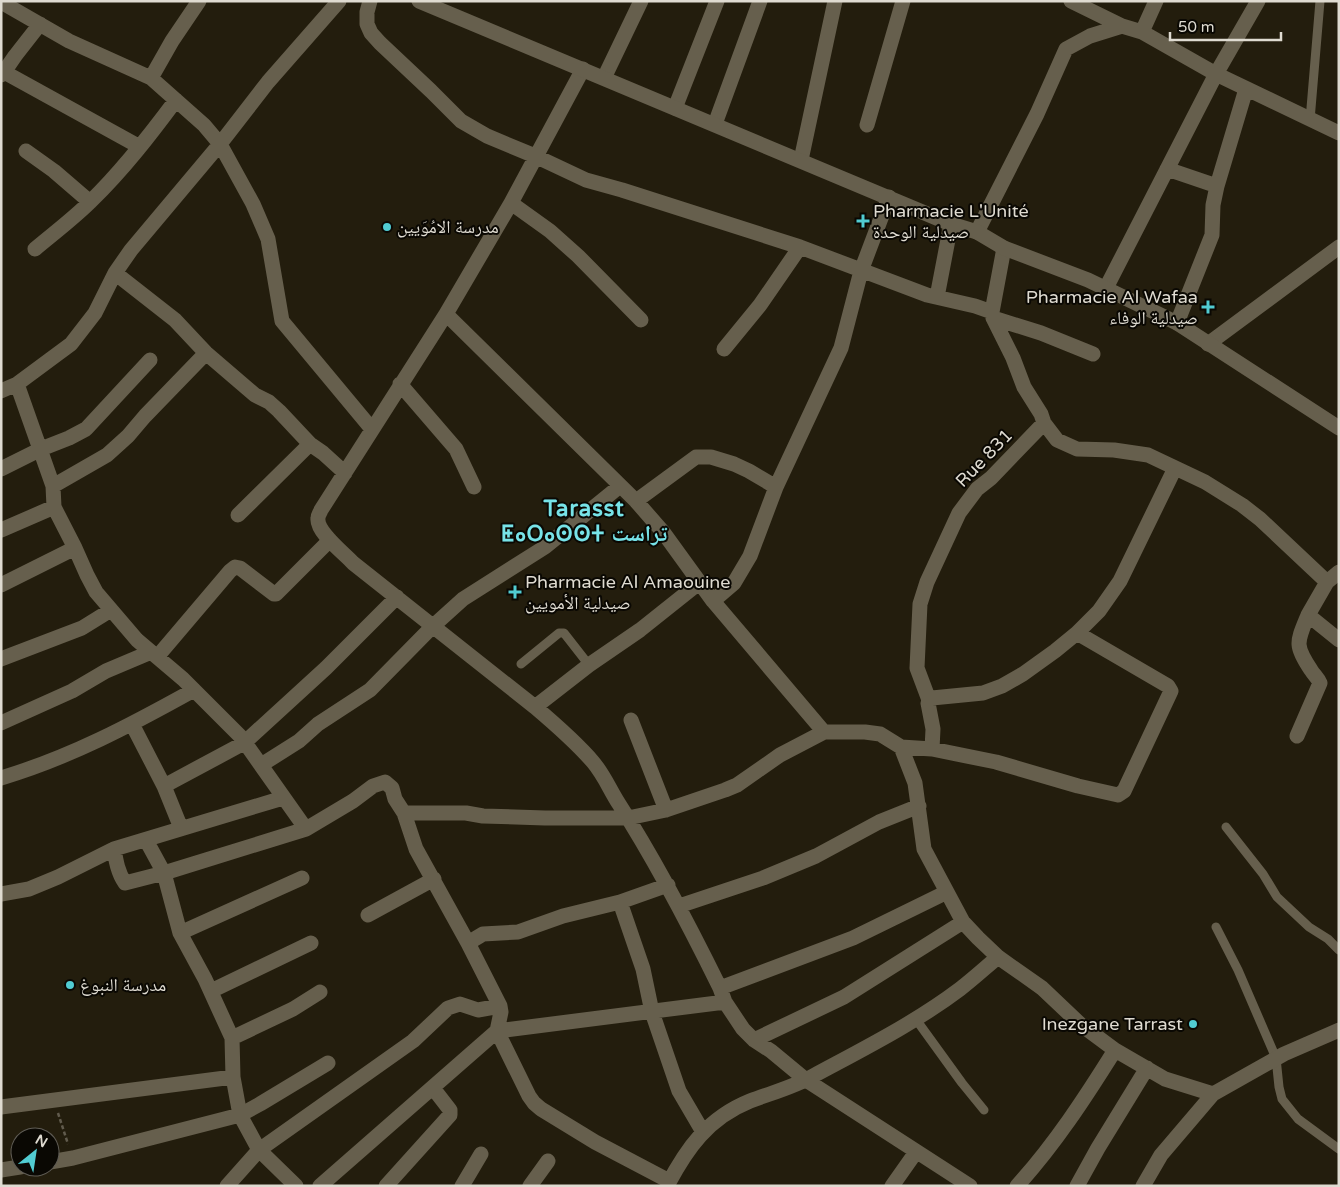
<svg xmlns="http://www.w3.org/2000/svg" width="1340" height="1187" font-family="'Varela Round','Noto Naskh Arabic','Noto Sans Tifinagh',sans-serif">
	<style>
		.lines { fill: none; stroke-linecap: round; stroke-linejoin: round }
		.path { stroke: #615b4d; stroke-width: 2.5; stroke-dasharray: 4 2.5; stroke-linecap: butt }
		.service { stroke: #665f4d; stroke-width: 9 }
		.minor { stroke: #665f4d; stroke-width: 15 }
		.tertiary { stroke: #665f4d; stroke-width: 15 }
		.poi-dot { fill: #51ccd2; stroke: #0a0803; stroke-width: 2 }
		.labels { text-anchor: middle; stroke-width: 4; stroke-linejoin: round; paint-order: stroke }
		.poi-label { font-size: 18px; fill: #dfdbd1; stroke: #0a0803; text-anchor: start }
		.street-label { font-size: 18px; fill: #dfdbd1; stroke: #0a0803 }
		.district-label { font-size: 22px; font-weight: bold; letter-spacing: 1px; fill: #77e3e8; stroke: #0a0803 }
	</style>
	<rect width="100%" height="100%" fill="#231d0d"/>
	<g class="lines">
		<path class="path" d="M 58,1113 L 68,1144"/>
		<path class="service" d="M 1310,120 L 1320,1
			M 521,664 L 559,633 L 564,633 L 589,665
			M 1226,827 L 1263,874 L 1277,897 L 1309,927 L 1328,939 L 1339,950
			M 1216,927 L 1238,970 L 1276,1058 L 1279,1087 L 1282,1099 L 1298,1119 L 1339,1149
			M 915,1018 L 962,1083 L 984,1110"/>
		<path class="minor" d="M 370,1 L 367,12 L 367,24 L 371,33 L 380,43 L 431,91 L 461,121 L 487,136 L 535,156 L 586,180 L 622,190 L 800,247 L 927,295 L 975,306 L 992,312
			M 1071,1 L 1122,26 L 1142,32 L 1216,74 L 1339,133
			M 1,2 L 69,41 L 151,78 L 204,125 L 220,144 L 268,82 L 339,1
			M 1142,32 L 1156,1
			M 583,69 L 511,203 L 446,314 L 321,510 C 320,513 318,515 318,518 C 316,532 344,553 353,563 L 535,707 C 555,724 576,742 593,762 C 604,775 610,790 619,804 C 657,863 689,925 720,988 L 725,1002 L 743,1029 L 754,1040 L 771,1051 L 806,1080 L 970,1186
			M 4,72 L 15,56 L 40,24
			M 1,75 L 4,72 L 140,147
			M 151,78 L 172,41 L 199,1
			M 604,78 L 641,1
			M 675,108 L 717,1
			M 715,124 L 760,1
			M 867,125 L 903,1
			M 26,151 L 54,171 L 90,202
			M 801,160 L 835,1
			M 1167,169 L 1217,186 L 1213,205 L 1212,235 L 1177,323
			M 1217,186 L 1246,89
			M 511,203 L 550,231 L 578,256 L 641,320
			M 977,232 L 1037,114 L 1066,49 L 1090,36 L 1122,26
			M 35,249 C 54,233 74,218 91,201 C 123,170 150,135 176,100
			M 115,273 L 175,320 L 206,353 L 255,395 L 269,402 L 279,411 L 310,444
			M 1106,288 L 1216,74 L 1258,1
			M 937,297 L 951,224
			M 446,314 L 636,501 L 663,532 L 713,601 L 824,732
			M 993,318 L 1041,333 L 1093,354
			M 1208,344 L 1339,247
			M 724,349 L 760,305 L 800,247
			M 17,384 L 53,486 L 54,507 L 75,548 L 87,575 L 96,592 L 137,640 L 183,679 L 241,737 L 306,829 L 353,801 L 373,786 L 385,782 L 392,788 L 395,799 L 404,813 L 416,849 L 468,943 L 500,1006 L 501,1012 L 497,1031 L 529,1096 L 534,1103 L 541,1109 L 595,1142 L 669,1181
			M 400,384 L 456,449 L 474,487
			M 1,391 L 17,384 L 71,344 L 95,313 L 115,273 L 131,250 L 220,144 L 253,204 L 268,239 L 282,321 L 371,428
			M 1044,423 L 1057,440 L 1077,449 L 1114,450 L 1148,455 L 1205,482 L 1242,505 L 1260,519 L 1327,582 L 1339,572
			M 1,469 L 41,449 L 69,438 L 86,429 L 150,360
			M 53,486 L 107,455 L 128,436 L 145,416 L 206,353
			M 636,501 L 696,457 L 711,457 L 734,464 L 749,471 L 776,487
			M 238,515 L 310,444 L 323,453 L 345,473
			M 1,530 L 54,507
			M 1327,582 L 1308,615 L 1339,640
			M 1,585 L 75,548
			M 713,601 L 734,583 L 750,556 L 776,487 L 841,348 L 861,271 L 889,197
			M 157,657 L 230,571 L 235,567 L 240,568 L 274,594 L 276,594 L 330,540
			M 1,659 L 82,628 L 111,610
			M 929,700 L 917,668 L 920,604 L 927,582 L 959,513 L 977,489 L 991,478 L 1044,423 L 1041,414 L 1024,387 L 1013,358 L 993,318 L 992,312 L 1004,248
			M 535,707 L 589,665 L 640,630 L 699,583
			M 631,720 L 666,810
			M 1,723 L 72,691 L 106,671 L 151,652
			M 132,724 L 164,786 L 181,828
			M 1297,736 L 1320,683 C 1318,678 1314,675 1311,670 C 1294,645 1297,642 1308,615
			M 901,747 L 932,749 L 933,729 L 928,703 L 932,698 L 983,693 L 1002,686 L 1023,674 L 1055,651 L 1077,633 L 1099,611 L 1120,581 L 1175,468
			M 932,749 L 996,762 L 1078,786 L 1118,795 L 1124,791 L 1171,691 L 1168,686 L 1077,633
			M 261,765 L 299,741 L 318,724 L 370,690 L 432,627 L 463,599 L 545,547 L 620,486
			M 1,778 C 71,757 131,725 194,690
			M 164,786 L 244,743 L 326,668 L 397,597
			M 404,813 L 466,813 L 483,816 L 545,818 L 628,818 L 666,810 L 725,790 L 737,785 L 780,755 L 824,732 L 865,732 L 880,734 L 901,747 L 915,783 L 924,849 L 963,922 L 978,938 L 998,957 L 1042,988 L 1080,1024 L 1115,1050 L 1165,1079 L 1213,1094 L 1161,1155 L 1143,1186
			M 146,840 L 164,873 L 180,933 L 205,979 L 232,1038 L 233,1077 L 240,1115 L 259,1150 L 296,1186
			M 114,849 C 116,861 118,873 125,883 L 164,873 L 306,829
			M 1,894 L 29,889 L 58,877 L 114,849 L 283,798
			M 620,902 L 643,969 L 652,1012 L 679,1091 L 703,1132
			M 679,906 L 763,878 L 816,856 L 879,822 L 919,806
			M 368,915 L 434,879
			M 180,933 L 302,878
			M 468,943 L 483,934 L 518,932 L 563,916 L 620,902 L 668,885
			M 720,988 L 853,938 L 947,892
			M 211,991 L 311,943
			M 232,1038 L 293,1009 L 320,992
			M 754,1040 L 844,997 L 963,922
			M 1213,1094 L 1284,1054 L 1339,1030
			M 1,1107 L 233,1077
			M 50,1162 L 73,1158 L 240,1115 L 260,1104 L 328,1063
			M 1,1170 L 20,1167
			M 227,1186 L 259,1150 L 413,1041 L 448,1008 L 460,1004 L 478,1010 L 500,1006
			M 320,1186 L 497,1031 L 725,1002
			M 386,1186 L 450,1115 L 450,1110 L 433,1088
			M 462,1186 L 481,1154
			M 530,1186 L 548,1161
			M 667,1186 C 687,1148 708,1118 750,1101 C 771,1093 794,1087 813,1076 C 863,1049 915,1023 960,989 C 973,979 985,968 998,957
			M 892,1186 L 916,1152
			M 1017,1186 C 1055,1144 1085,1098 1115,1050
			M 1077,1186 L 1098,1148 L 1147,1068"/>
		<path class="tertiary" d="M 419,1 L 951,224 L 977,232 L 1004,248 L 1088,280 L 1177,323 L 1339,428"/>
	</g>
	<g class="poi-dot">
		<path d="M860.5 213.5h5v5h5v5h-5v5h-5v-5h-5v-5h5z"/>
		<circle cx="387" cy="227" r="5"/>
		<path d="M1205.5 299.5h5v5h5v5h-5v5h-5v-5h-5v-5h5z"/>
		<path d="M512.5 584.5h5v5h5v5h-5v5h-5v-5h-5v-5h5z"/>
		<circle cx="70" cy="985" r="5"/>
		<circle cx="1193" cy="1024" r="5"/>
	</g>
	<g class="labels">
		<g class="poi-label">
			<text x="873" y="217">Pharmacie L'Unité<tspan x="873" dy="21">صيدلية الوحدة</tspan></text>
			<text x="397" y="233">مدرسة الامُوَيين</text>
			<text x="1198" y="303" text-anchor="end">Pharmacie Al Wafaa<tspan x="1198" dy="21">صيدلية الوفاء</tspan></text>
			<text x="525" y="588">Pharmacie Al Amaouine<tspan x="525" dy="21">صيدلية الأمويين</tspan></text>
			<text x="80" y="991">مدرسة النبوغ</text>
			<text x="1183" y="1030" text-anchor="end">Inezgane Tarrast</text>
		</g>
		<g class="street-label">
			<text transform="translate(984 458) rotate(-46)" y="6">Rue 831</text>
		</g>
		<g class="district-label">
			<text x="584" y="516">Tarasst<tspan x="584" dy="25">ⵟⴰⵔⴰⵙⵙⵜ تراست</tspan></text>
		</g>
	</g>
	<rect width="1340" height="1187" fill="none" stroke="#dfdbd1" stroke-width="5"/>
	<g transform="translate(35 1152) rotate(30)"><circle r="24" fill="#0a0803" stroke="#5f5c55"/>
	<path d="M0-4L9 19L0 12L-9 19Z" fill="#51ccd2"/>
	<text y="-8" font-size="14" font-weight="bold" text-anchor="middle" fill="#dfdbd1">N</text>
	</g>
	<path d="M1170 32v8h111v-8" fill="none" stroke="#dfdbd1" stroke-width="2.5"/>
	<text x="1178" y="32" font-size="15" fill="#dfdbd1" stroke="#0a0803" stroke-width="4" paint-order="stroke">50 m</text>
</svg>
